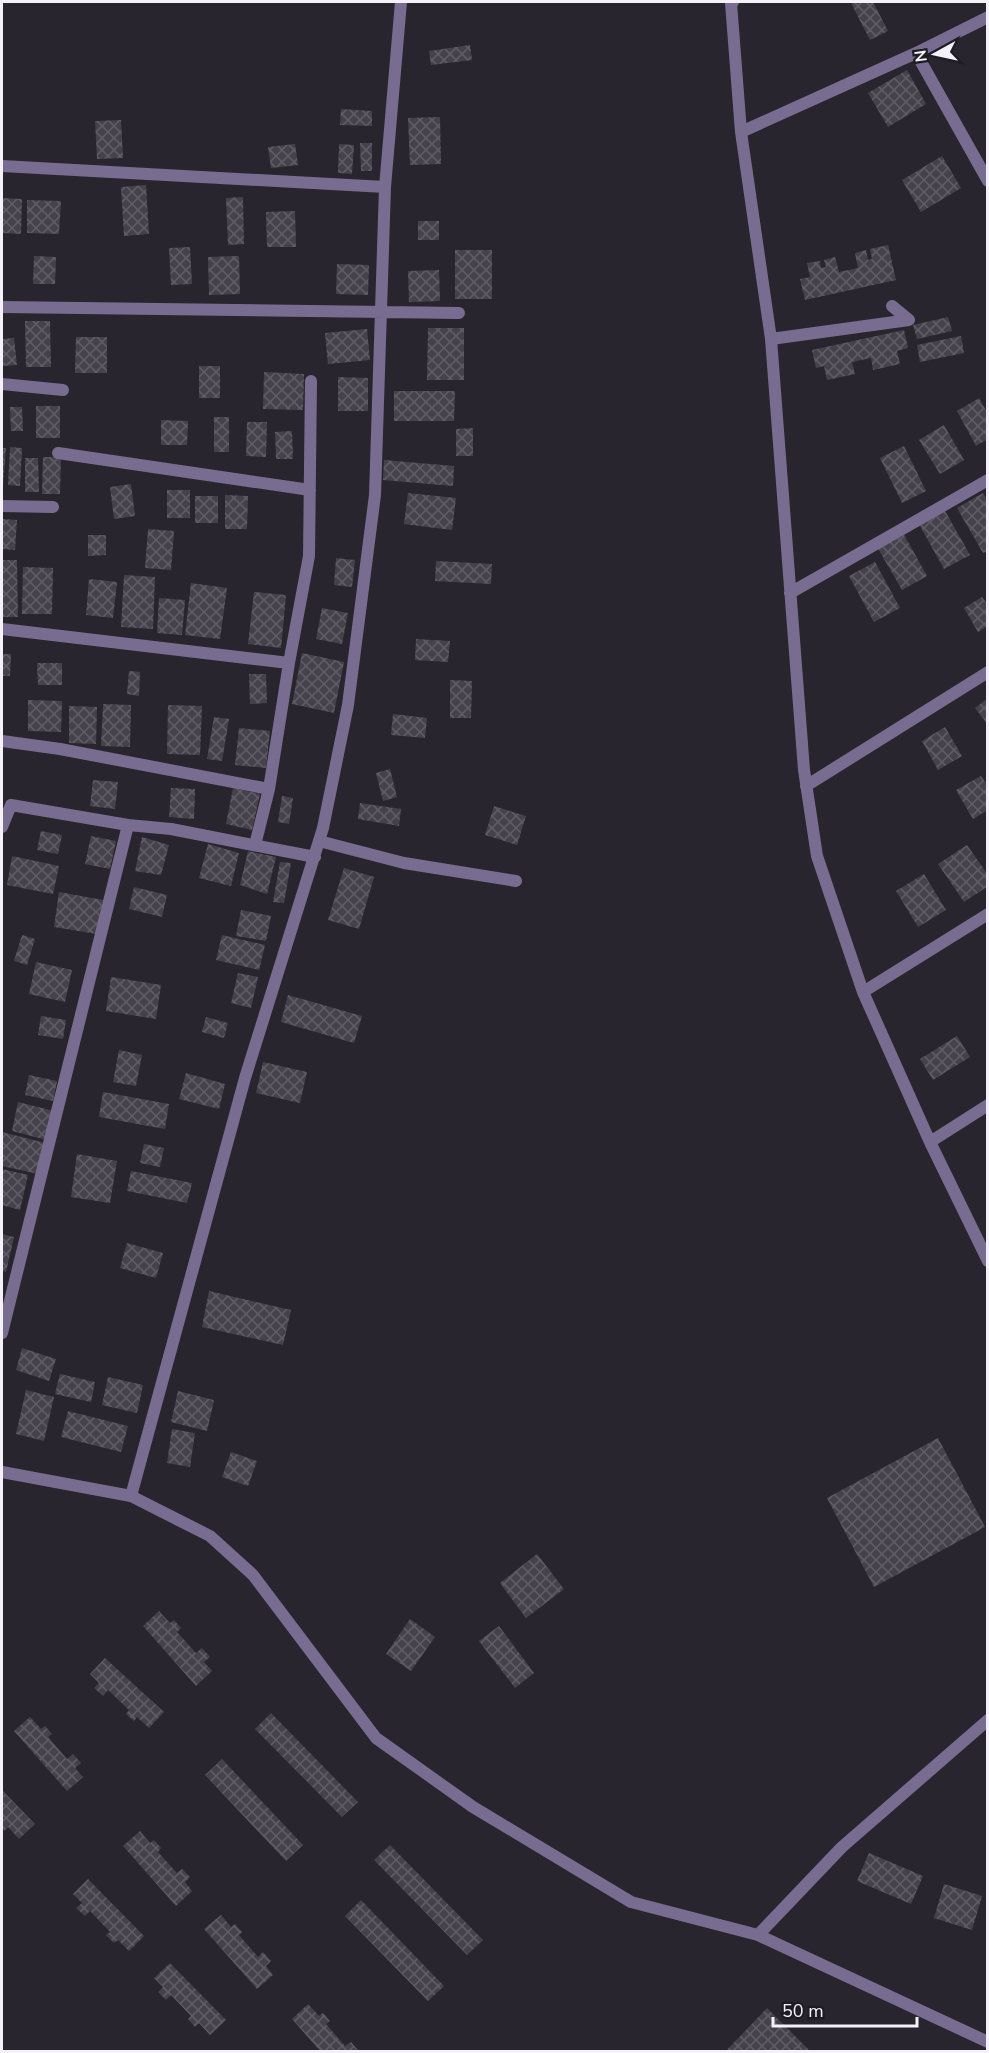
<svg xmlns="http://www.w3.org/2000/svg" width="989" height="2053" font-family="'Nunito Sans',sans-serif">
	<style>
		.building { fill: url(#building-cross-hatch) }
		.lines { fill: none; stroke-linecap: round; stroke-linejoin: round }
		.minor { stroke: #796c91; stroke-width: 12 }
	</style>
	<defs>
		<pattern id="building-cross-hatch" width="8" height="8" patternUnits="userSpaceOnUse" patternTransform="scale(1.5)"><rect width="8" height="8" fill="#45424c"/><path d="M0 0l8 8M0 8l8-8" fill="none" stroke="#605e67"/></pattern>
	</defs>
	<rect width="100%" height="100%" fill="#28252e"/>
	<path class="building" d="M 854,2 L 873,2 L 888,31 L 870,40 L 851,3 Z
		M 470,45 L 472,60 L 431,65 L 429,51 Z
		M 907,70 L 926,104 L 888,127 L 868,93 Z
		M 341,109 L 372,111 L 372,126 L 340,125 Z
		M 440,117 L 441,164 L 410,165 L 408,118 Z
		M 121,120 L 123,158 L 97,159 L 95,121 Z
		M 360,143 L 372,143 L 372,171 L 361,171 Z
		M 295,144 L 298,165 L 271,168 L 268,147 Z
		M 339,144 L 354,145 L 352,174 L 338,173 Z
		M 942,156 L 961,188 L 921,212 L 902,180 Z
		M 146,185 L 149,234 L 124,236 L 121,187 Z
		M 243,197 L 244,244 L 228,245 L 226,198 Z
		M 2,198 L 22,199 L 21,234 L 2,233 Z
		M 27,200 L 61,201 L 59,234 L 27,233 Z
		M 295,211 L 296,247 L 267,247 L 266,212 Z
		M 418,221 L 439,221 L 439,240 L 418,240 Z
		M 888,245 L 896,280 L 805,300 L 800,279 L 810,277 L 807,263 L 820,261 L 821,268 L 826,267 L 824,260 L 835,257 L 839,272 L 858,268 L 855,253 L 866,250 L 868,260 L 872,259 L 870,249 Z
		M 190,247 L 192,284 L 171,285 L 169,248 Z
		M 455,250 L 492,250 L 492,299 L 455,299 Z
		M 34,256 L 56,257 L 55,284 L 33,284 Z
		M 239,256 L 240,294 L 209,295 L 208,257 Z
		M 337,264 L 369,265 L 368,295 L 336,294 Z
		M 439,270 L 440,301 L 409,302 L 408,271 Z
		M 948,317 L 952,331 L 917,339 L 913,325 Z
		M 25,321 L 50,321 L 51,367 L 26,367 Z
		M 428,328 L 464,328 L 464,380 L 427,380 Z
		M 367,329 L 370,360 L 328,364 L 325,333 Z
		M 904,330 L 908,348 L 897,351 L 900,364 L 873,370 L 871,358 L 852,362 L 855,374 L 827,380 L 824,366 L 816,368 L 812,350 Z
		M 961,336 L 964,353 L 920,362 L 917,345 Z
		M 76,337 L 107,337 L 107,373 L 75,373 Z
		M 14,338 L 17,365 L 2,366 L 2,339 Z
		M 199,366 L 220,366 L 220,398 L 199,398 Z
		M 264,372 L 304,374 L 303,410 L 263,409 Z
		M 338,377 L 368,378 L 368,411 L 338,411 Z
		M 394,391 L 455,391 L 454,421 L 394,421 Z
		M 979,398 L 988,414 L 988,439 L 976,446 L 957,411 Z
		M 36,406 L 60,406 L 60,438 L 36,438 Z
		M 10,407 L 22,407 L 23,431 L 11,431 Z
		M 214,417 L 229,417 L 229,452 L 214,452 Z
		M 161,420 L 188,421 L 187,445 L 161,445 Z
		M 247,422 L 267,422 L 266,457 L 246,456 Z
		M 944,425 L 964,460 L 940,474 L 919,440 Z
		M 473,428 L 473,456 L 456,456 L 456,429 Z
		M 292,431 L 293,459 L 276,459 L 275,432 Z
		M 904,446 L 926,491 L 902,503 L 880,458 Z
		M 10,447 L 22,448 L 20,486 L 8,485 Z
		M 2,448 L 6,448 L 3,486 L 2,485 Z
		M 43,457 L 61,457 L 60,494 L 42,494 Z
		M 25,458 L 38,458 L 39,492 L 25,492 Z
		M 384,460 L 454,466 L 453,486 L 383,480 Z
		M 131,484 L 135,516 L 114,519 L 110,487 Z
		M 167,490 L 190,490 L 190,518 L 167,518 Z
		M 408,493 L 456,498 L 452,530 L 404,524 Z
		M 983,493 L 988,501 L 988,551 L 983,553 L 957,508 Z
		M 225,495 L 248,496 L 247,529 L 225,529 Z
		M 195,496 L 218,496 L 218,523 L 195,523 Z
		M 944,509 L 970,555 L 944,569 L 919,524 Z
		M 3,519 L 17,520 L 15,550 L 2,549 Z
		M 148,529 L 174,531 L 171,570 L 145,568 Z
		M 902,531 L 927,576 L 902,590 L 876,545 Z
		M 88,535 L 106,535 L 106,555 L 88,556 Z
		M 336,558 L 355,560 L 352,587 L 334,585 Z
		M 2,560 L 17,560 L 18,617 L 2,617 Z
		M 436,561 L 492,564 L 491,584 L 435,581 Z
		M 875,562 L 900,608 L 874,622 L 849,576 Z
		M 23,567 L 53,568 L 52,614 L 22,614 Z
		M 124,575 L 155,577 L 153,629 L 121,627 Z
		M 89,579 L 117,582 L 113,618 L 86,615 Z
		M 191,583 L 227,588 L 220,639 L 185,635 Z
		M 254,592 L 286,595 L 281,648 L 248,644 Z
		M 982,597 L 988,605 L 988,626 L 978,632 L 964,608 Z
		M 159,598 L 185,600 L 182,635 L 157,633 Z
		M 322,608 L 348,613 L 342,644 L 316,639 Z
		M 416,639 L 450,641 L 448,662 L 415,660 Z
		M 302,653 L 344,662 L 334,713 L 292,704 Z
		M 2,654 L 11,654 L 10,676 L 2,676 Z
		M 37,663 L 62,663 L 62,685 L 38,685 Z
		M 129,671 L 140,672 L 139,696 L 127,694 Z
		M 249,674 L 266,674 L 267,703 L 250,704 Z
		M 450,680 L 472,681 L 471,718 L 450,718 Z
		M 988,698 L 988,725 L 975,708 Z
		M 28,700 L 62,701 L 61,732 L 28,731 Z
		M 103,704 L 131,705 L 130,747 L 101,746 Z
		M 168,705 L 202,706 L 200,755 L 167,754 Z
		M 69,706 L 97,707 L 96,744 L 69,743 Z
		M 393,714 L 427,718 L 425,738 L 391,735 Z
		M 214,717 L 229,719 L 222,761 L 207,759 Z
		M 945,727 L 962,756 L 938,770 L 922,741 Z
		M 239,728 L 270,731 L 266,768 L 235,765 Z
		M 390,769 L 397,797 L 383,801 L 376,773 Z
		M 981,776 L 988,786 L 988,810 L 973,819 L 956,790 Z
		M 93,780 L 118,782 L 115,809 L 90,806 Z
		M 171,788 L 195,789 L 194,819 L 169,817 Z
		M 233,788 L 260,794 L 252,830 L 226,824 Z
		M 282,796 L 293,798 L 289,824 L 278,822 Z
		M 360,803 L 401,809 L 399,826 L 358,819 Z
		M 494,806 L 526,816 L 517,845 L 485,835 Z
		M 41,831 L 62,835 L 58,854 L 37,850 Z
		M 91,836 L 116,841 L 110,869 L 85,864 Z
		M 142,837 L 169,845 L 161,875 L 135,871 Z
		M 208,844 L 239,853 L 231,886 L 199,878 Z
		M 967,845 L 988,875 L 988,886 L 964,902 L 938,864 Z
		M 248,851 L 276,857 L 267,894 L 240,885 Z
		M 12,856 L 59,866 L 53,894 L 7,885 Z
		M 280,862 L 291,863 L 284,903 L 273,902 Z
		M 344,868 L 374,877 L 359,929 L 328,920 Z
		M 924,874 L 946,910 L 918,927 L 896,891 Z
		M 134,887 L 167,895 L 162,917 L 129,909 Z
		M 59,892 L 103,900 L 97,934 L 54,927 Z
		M 241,910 L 271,916 L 266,941 L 236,936 Z
		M 22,935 L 35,939 L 27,965 L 14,961 Z
		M 222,935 L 265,945 L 259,970 L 216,960 Z
		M 36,962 L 72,970 L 65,1002 L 29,994 Z
		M 238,973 L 258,977 L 251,1008 L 231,1003 Z
		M 111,977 L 161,985 L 156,1019 L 106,1011 Z
		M 288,995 L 362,1016 L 354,1043 L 281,1022 Z
		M 41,1016 L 66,1020 L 63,1039 L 38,1035 Z
		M 206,1017 L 228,1023 L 224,1038 L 202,1032 Z
		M 957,1036 L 970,1057 L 933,1080 L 920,1059 Z
		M 119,1050 L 142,1055 L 136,1086 L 113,1082 Z
		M 263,1062 L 307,1072 L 300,1103 L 256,1093 Z
		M 186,1073 L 225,1084 L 219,1109 L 179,1099 Z
		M 29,1075 L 57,1081 L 53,1101 L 25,1095 Z
		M 103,1092 L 169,1104 L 165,1129 L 99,1117 Z
		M 18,1102 L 54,1111 L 47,1140 L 12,1131 Z
		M 2,1132 L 45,1143 L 38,1174 L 2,1166 Z
		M 144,1144 L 164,1148 L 160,1167 L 140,1163 Z
		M 77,1154 L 117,1161 L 110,1203 L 71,1197 Z
		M 2,1169 L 28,1175 L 20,1210 L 2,1205 Z
		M 131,1171 L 192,1183 L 187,1203 L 127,1191 Z
		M 2,1234 L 14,1237 L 6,1272 L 2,1271 Z
		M 127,1243 L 163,1253 L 156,1278 L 120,1268 Z
		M 209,1291 L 291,1310 L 283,1345 L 202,1327 Z
		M 22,1348 L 56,1359 L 49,1381 L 16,1370 Z
		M 60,1374 L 95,1382 L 91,1402 L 55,1394 Z
		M 108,1377 L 143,1385 L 137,1413 L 102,1405 Z
		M 26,1390 L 54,1397 L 44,1441 L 16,1434 Z
		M 178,1391 L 214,1400 L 207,1431 L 171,1422 Z
		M 68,1411 L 128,1426 L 121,1452 L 61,1437 Z
		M 172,1429 L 195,1433 L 190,1467 L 167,1463 Z
		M 938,1438 L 985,1527 L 874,1587 L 827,1498 Z
		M 231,1452 L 257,1461 L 248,1486 L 222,1477 Z
		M 537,1554 L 564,1589 L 526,1618 L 500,1583 Z
		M 159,1611 L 170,1623 L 174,1620 L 181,1628 L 177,1632 L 196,1653 L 202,1648 L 210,1657 L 204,1662 L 212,1671 L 196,1686 L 143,1626 Z
		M 410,1619 L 435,1637 L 411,1671 L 386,1654 Z
		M 499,1626 L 534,1673 L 515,1688 L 479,1641 Z
		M 105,1658 L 164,1712 L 149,1728 L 137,1717 L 134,1721 L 126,1714 L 129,1710 L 108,1690 L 103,1696 L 94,1688 L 99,1683 L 90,1674 Z
		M 271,1713 L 358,1802 L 342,1817 L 255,1729 Z
		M 30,1717 L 41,1729 L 45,1726 L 52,1734 L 48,1737 L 67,1759 L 73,1754 L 81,1763 L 75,1768 L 83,1777 L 67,1791 L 14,1731 Z
		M 222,1759 L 303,1845 L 286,1861 L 205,1775 Z
		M 2,1790 L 35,1824 L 19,1839 L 8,1827 L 4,1831 L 2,1828 Z
		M 140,1831 L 150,1843 L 154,1840 L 161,1848 L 158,1852 L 177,1873 L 182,1869 L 190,1877 L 185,1882 L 192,1891 L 176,1906 L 123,1846 Z
		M 390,1845 L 483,1940 L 467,1955 L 374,1860 Z
		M 869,1853 L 923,1876 L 911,1904 L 857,1881 Z
		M 88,1879 L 144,1936 L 129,1951 L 118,1940 L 114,1943 L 106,1935 L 110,1932 L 90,1911 L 85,1916 L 76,1908 L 82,1903 L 73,1894 Z
		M 944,1884 L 982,1896 L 972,1930 L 934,1918 Z
		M 361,1900 L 444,1986 L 428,2001 L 345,1916 Z
		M 221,1915 L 231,1927 L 235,1924 L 242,1932 L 239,1935 L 258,1957 L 263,1952 L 271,1961 L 266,1966 L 273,1975 L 257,1989 L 204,1929 Z
		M 170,1963 L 226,2020 L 210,2035 L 199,2023 L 195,2027 L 188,2019 L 191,2016 L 171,1995 L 166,2000 L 158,1992 L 163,1987 L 154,1978 Z
		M 308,2004 L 319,2016 L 323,2013 L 330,2021 L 326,2024 L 345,2046 L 351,2042 L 358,2050 L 321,2052 L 292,2019 Z
		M 767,2008 L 811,2052 L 725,2052 Z"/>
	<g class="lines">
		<path class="minor" d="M 733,2 L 731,3 L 741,132 L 771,339 L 804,770 L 817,856 L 863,992 L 930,1142 L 988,1261
			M 916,53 L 988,17
			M 741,132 L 916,53 L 988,181
			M 2,166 L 385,187
			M 2,307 L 459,313
			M 771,339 L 909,320 L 892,306
			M 2,384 L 63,390
			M 58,453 L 310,490
			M 2,506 L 53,507
			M 790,593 L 988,480
			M 2,629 L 289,663
			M 2,741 L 60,749 L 269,789
			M 806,786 L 988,672
			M 2,827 L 11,805 L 128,825 L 171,829 L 315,857
			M 319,841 L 404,863 L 516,881
			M 255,845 L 269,789 L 289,663 L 309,556 L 311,381
			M 863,992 L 988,914
			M 930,1142 L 988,1105
			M 2,1333 L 128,825
			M 2,1472 L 131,1496 L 210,1536 L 253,1575 L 376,1738 L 473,1807 L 631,1902 L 758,1935 L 988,2042
			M 131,1496 L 245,1078 L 323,828 L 348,705 L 375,495 L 385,187 L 401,2
			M 758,1935 L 842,1847 L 988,1720"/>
	</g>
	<rect width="989" height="2053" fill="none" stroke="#f4f2f8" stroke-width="6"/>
	<g transform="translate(935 54) rotate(262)" stroke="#1f1b24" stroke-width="4.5" paint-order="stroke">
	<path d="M0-4.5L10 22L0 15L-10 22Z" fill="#f4f2f8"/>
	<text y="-9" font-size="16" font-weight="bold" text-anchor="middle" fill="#f4f2f8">N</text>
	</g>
	<path d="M773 2017v9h144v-9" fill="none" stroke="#f4f2f8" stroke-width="3"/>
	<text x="782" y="2017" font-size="18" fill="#f4f2f8" stroke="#1f1b24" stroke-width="4.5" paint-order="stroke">50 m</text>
</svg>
